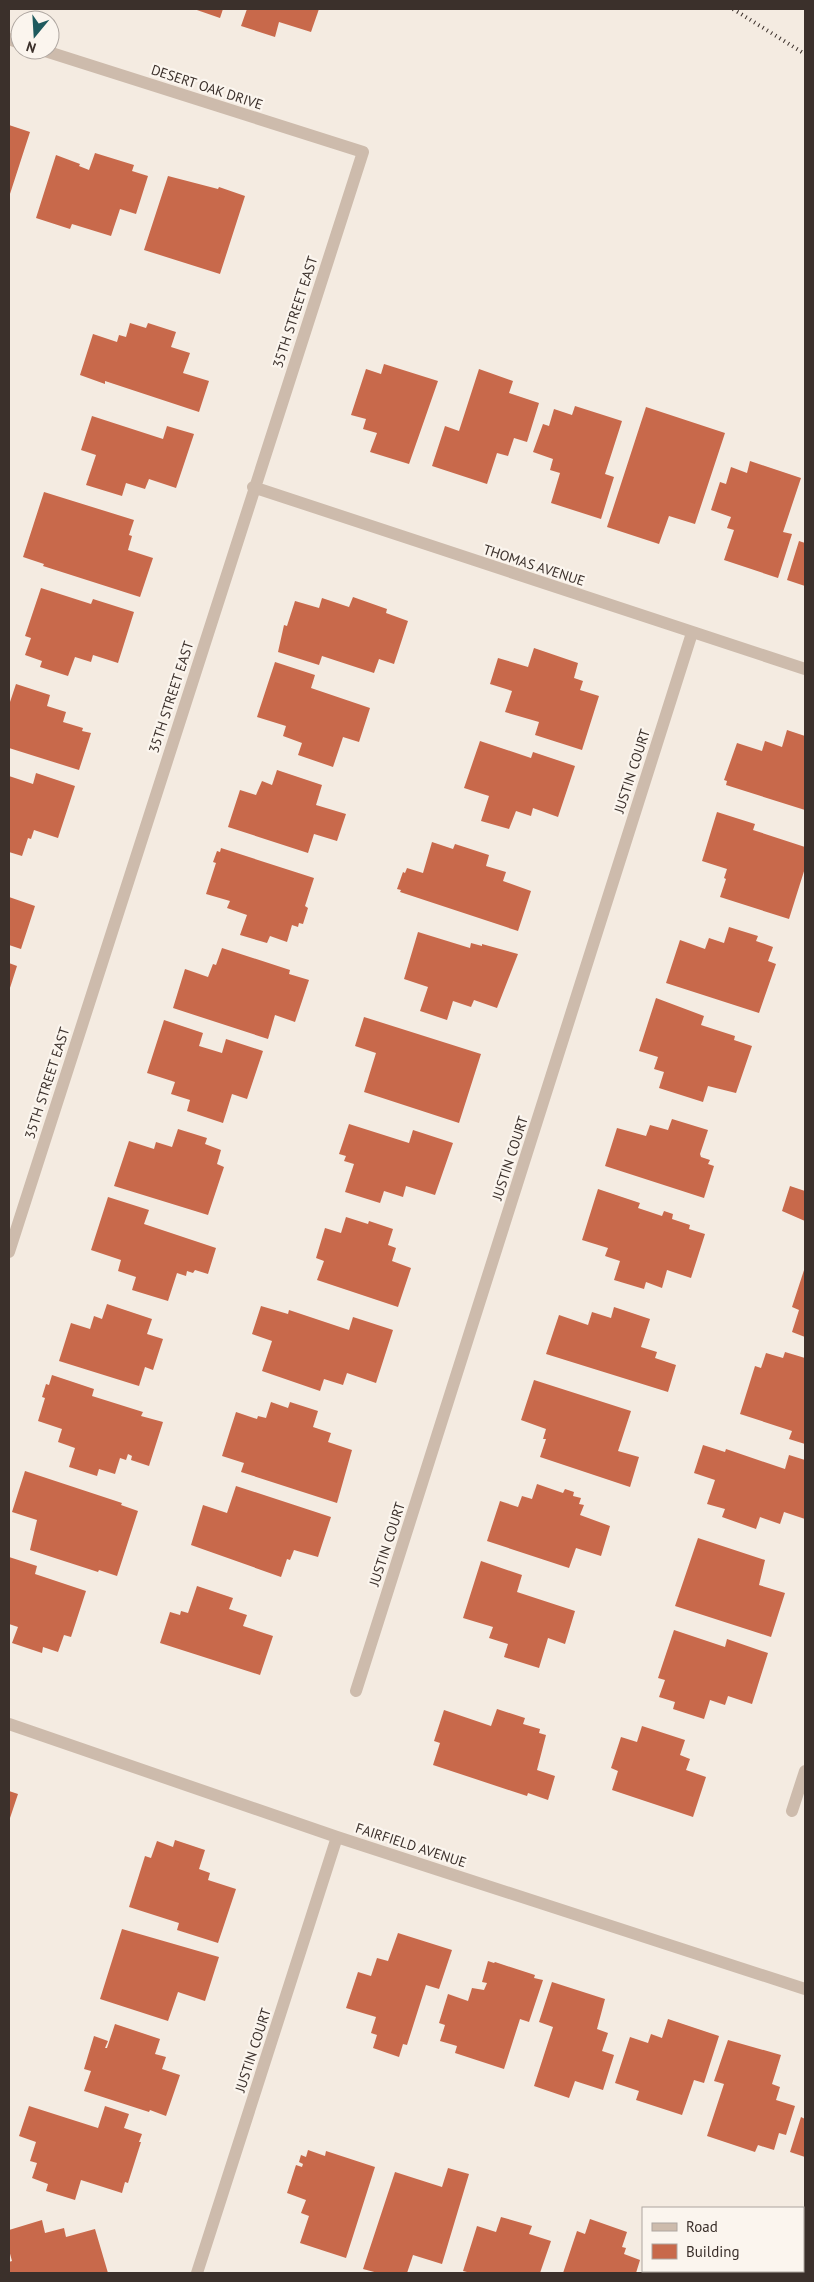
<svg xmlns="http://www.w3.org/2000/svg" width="814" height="2282" font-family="'PT Sans',sans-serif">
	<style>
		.building { fill: #c8694b }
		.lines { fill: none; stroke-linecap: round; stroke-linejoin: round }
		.minor { stroke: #cdbbac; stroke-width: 12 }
		.rail { stroke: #3b302b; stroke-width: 4; stroke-dasharray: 1 4; stroke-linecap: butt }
		.labels { text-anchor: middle; stroke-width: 4.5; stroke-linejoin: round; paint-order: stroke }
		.street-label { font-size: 14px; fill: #3b302b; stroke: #fbf5ee }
	</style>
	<rect width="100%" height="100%" fill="#f4ebe1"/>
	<path class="building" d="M 194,9 L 223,9 L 220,18 Z
		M 247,9 L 319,9 L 311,32 L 279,22 L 275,37 L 241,26 Z
		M 9,125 L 30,132 L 9,197 Z
		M 95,153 L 134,165 L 132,171 L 148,176 L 136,214 L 120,209 L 111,236 L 72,224 L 70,229 L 36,218 L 56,155 L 80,164 L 79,166 L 89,170 Z
		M 168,176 L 218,189 L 219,187 L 245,196 L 220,274 L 144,250 Z
		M 130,323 L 146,328 L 148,323 L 176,332 L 171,347 L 190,353 L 183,373 L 209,381 L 199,412 L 105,381 L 105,384 L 80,375 L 93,334 L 117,342 L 119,335 L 126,337 Z
		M 384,364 L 438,381 L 409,464 L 370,452 L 377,433 L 363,429 L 366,419 L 351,415 L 366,369 L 381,374 Z
		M 479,369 L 513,381 L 509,393 L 539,403 L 527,442 L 514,438 L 508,456 L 497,453 L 487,484 L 432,466 L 445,426 L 459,431 Z
		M 575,406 L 622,421 L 605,474 L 614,477 L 601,519 L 551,503 L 560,473 L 550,470 L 553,459 L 533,452 L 543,424 L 549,426 L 554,409 L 572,415 Z
		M 646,407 L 725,433 L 695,524 L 669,516 L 659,544 L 607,527 Z
		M 92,416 L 163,439 L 167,426 L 194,434 L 176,488 L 149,479 L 145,489 L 126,483 L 122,496 L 86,485 L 96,455 L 81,450 Z
		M 750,461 L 801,478 L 783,532 L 792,534 L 778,578 L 724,560 L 734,530 L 727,528 L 731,517 L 711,510 L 720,482 L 726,484 L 731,467 L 747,473 Z
		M 44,492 L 134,520 L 129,535 L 132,536 L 128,550 L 153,558 L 140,597 L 43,566 L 44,564 L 23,557 Z
		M 799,541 L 805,543 L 805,586 L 787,580 Z
		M 41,588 L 91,604 L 93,599 L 134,612 L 118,663 L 93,655 L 91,662 L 75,657 L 68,676 L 40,667 L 42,661 L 25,655 L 31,638 L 25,636 Z
		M 353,597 L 387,609 L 386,613 L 408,621 L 394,664 L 379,659 L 374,673 L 322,656 L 319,665 L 278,652 L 284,625 L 287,626 L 295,601 L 319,608 L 322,598 L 349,607 Z
		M 534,648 L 578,663 L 574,678 L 583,681 L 580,690 L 599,696 L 582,750 L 535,735 L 539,722 L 505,712 L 512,691 L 490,684 L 498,658 L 528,667 Z
		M 275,662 L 315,675 L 311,688 L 370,708 L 359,742 L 343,737 L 333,767 L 298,755 L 302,743 L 283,736 L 286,726 L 257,717 Z
		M 16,684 L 50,695 L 47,706 L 66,712 L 63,722 L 83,728 L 82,731 L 91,733 L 79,770 L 9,748 L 9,705 Z
		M 787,730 L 805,736 L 805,810 L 726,785 L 727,781 L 724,780 L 737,743 L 762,751 L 765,741 L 782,747 Z
		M 480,741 L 531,758 L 533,752 L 575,766 L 558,817 L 533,808 L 531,816 L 516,811 L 509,829 L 481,821 L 489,796 L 464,788 Z
		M 277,770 L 322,785 L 316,805 L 346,814 L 337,841 L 314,834 L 308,853 L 228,827 L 240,790 L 256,795 L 262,781 L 272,785 Z
		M 36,773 L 75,786 L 58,838 L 34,830 L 31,839 L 28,838 L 22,856 L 9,852 L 9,776 L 33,784 Z
		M 717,812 L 755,824 L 753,830 L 805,847 L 805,868 L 789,919 L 720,897 L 726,879 L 724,878 L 727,869 L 702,861 Z
		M 432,842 L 453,849 L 455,844 L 489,855 L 486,866 L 506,872 L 503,881 L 531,891 L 518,931 L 400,892 L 401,890 L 397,889 L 403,872 L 405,873 L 407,868 L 423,873 Z
		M 221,848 L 314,878 L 305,906 L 308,908 L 303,924 L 299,923 L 298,927 L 292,925 L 287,942 L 270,936 L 267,943 L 240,935 L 247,915 L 227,908 L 230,901 L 206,894 L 216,863 L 213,862 L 217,851 L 220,852 Z
		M 9,897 L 35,906 L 21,949 L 9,945 Z
		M 729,927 L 758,936 L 756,941 L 773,947 L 768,961 L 776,964 L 759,1013 L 666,983 L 680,940 L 705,949 L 709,938 L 724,943 Z
		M 418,932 L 470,948 L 471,943 L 482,946 L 482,944 L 518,954 L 497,1008 L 474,1000 L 471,1007 L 453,1001 L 447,1020 L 420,1011 L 428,987 L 404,979 Z
		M 222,948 L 290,970 L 289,974 L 309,980 L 295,1022 L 275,1015 L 268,1039 L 173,1008 L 185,969 L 208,977 L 213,964 L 216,965 Z
		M 9,963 L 17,966 L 9,991 Z
		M 656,998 L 704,1016 L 701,1025 L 735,1036 L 734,1040 L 752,1046 L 736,1093 L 708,1086 L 703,1102 L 659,1088 L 664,1072 L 654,1069 L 658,1057 L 639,1051 Z
		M 364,1017 L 481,1054 L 459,1123 L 364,1092 L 376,1053 L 355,1046 Z
		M 164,1020 L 203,1033 L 199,1046 L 222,1053 L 226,1039 L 263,1051 L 247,1099 L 232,1094 L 223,1123 L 187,1111 L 190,1100 L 171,1094 L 175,1082 L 147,1073 Z
		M 672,1119 L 708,1130 L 700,1154 L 701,1157 L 710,1160 L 708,1164 L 714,1166 L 704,1198 L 605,1166 L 617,1128 L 646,1136 L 650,1125 L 668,1130 Z
		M 349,1124 L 409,1143 L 413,1130 L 453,1143 L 435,1195 L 406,1186 L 403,1197 L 384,1191 L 380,1203 L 345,1192 L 354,1164 L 344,1161 L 346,1156 L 339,1154 Z
		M 178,1129 L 207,1138 L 205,1144 L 221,1150 L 217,1164 L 224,1167 L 208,1215 L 114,1186 L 129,1141 L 154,1149 L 156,1142 L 172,1147 Z
		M 790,1186 L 805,1191 L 805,1221 L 782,1211 Z
		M 598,1189 L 640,1203 L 638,1208 L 662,1216 L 664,1211 L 673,1214 L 672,1219 L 690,1225 L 689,1229 L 705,1234 L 691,1278 L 667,1270 L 662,1288 L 646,1282 L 644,1289 L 614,1280 L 620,1261 L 605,1256 L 608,1248 L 582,1240 Z
		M 108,1197 L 149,1210 L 144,1224 L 216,1248 L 208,1274 L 195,1270 L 193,1273 L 187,1271 L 186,1276 L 177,1273 L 168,1301 L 132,1290 L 136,1277 L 118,1271 L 121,1260 L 91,1250 Z
		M 346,1217 L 368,1224 L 369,1221 L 393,1229 L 388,1245 L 396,1248 L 392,1261 L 411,1268 L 398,1307 L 317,1280 L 324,1261 L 316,1258 L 325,1228 L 341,1233 Z
		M 805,1267 L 805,1337 L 792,1332 L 799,1310 L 792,1307 Z
		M 107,1304 L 152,1319 L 147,1334 L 163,1339 L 153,1370 L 145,1367 L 139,1386 L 59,1361 L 71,1323 L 90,1329 L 94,1316 L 102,1319 Z
		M 261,1306 L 288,1314 L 289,1310 L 349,1330 L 353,1317 L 393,1330 L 376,1383 L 347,1373 L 343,1385 L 324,1379 L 320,1391 L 262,1371 L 272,1341 L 252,1334 Z
		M 614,1307 L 650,1319 L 641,1347 L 657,1352 L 655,1358 L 676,1365 L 668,1392 L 546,1354 L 559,1315 L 588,1325 L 592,1312 L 611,1318 Z
		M 785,1352 L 805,1358 L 805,1444 L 789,1439 L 792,1431 L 740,1414 L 755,1366 L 761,1368 L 766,1353 L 783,1358 Z
		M 52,1375 L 94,1389 L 92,1396 L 143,1412 L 141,1416 L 163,1422 L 149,1466 L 131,1460 L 132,1456 L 128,1454 L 126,1460 L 120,1458 L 115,1474 L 99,1469 L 97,1476 L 69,1467 L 75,1448 L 58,1442 L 62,1429 L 38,1421 L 45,1398 L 42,1397 L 46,1384 L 49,1385 Z
		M 534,1380 L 631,1411 L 618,1451 L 639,1457 L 630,1487 L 540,1457 L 546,1439 L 543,1439 L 546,1429 L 521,1420 Z
		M 271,1402 L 288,1408 L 290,1402 L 318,1411 L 313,1427 L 331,1433 L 328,1442 L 352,1450 L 337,1503 L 241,1472 L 244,1463 L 222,1456 L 236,1412 L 257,1419 L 258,1416 L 266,1418 Z
		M 703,1445 L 725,1452 L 726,1449 L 785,1469 L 789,1455 L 805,1460 L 805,1519 L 784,1512 L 780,1524 L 760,1517 L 756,1529 L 722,1517 L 725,1509 L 707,1504 L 715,1480 L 694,1473 Z
		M 25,1471 L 122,1503 L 121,1505 L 138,1511 L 117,1576 L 99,1570 L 98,1572 L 30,1550 L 37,1520 L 12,1512 Z
		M 537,1484 L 563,1493 L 565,1489 L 574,1492 L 573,1496 L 581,1498 L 579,1504 L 584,1505 L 580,1515 L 610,1526 L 601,1556 L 576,1548 L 569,1568 L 487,1541 L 500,1501 L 518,1507 L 522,1496 L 532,1499 Z
		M 236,1486 L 331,1517 L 318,1557 L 294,1550 L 290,1560 L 287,1559 L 281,1577 L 191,1545 L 203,1505 L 227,1513 Z
		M 698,1538 L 765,1560 L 759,1585 L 785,1593 L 771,1637 L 675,1606 Z
		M 9,1557 L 37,1566 L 35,1574 L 86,1591 L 71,1637 L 64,1635 L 58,1652 L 43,1647 L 42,1653 L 12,1643 L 18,1627 L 9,1624 Z
		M 481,1561 L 522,1575 L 517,1592 L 575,1611 L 565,1644 L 548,1638 L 539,1668 L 504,1657 L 508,1644 L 489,1638 L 493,1627 L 463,1618 Z
		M 197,1586 L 233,1598 L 229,1609 L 247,1615 L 243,1626 L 273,1636 L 260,1675 L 160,1643 L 170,1612 L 180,1615 L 181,1611 L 188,1613 Z
		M 674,1630 L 725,1647 L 727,1639 L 768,1653 L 752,1704 L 728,1696 L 725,1705 L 710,1700 L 704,1719 L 673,1709 L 675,1702 L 659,1697 L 665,1680 L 658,1678 Z
		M 497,1709 L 525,1718 L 523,1724 L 540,1729 L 539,1733 L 546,1735 L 537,1770 L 555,1776 L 548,1800 L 528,1793 L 527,1796 L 433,1765 L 440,1743 L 434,1741 L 444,1710 L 491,1726 Z
		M 642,1726 L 685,1740 L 680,1755 L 690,1759 L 686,1770 L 706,1777 L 693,1817 L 612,1790 L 618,1771 L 611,1768 L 621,1737 L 637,1742 Z
		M 9,1791 L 18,1794 L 9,1821 Z
		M 175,1840 L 205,1850 L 199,1869 L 210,1873 L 208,1880 L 236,1889 L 218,1943 L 177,1930 L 179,1923 L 129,1907 L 145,1856 L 151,1858 L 157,1841 L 173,1847 Z
		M 122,1929 L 219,1957 L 205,2001 L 178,1992 L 168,2021 L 100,1999 Z
		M 398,1933 L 452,1950 L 439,1989 L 426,1985 L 407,2045 L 403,2044 L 399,2057 L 373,2048 L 377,2035 L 371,2033 L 376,2017 L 346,2008 L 358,1972 L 371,1976 L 377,1958 L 388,1961 Z
		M 488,1961 L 494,1963 L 495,1962 L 535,1975 L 534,1978 L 543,1980 L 529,2022 L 520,2019 L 504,2069 L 455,2053 L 457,2046 L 440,2041 L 445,2025 L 439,2023 L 448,1994 L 468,2001 L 472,1988 L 484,1990 L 487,1983 L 482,1982 Z
		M 552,1982 L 605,1999 L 597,2029 L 608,2033 L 602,2051 L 614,2055 L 603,2090 L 575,2081 L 569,2098 L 534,2086 L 553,2027 L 539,2022 Z
		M 668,2019 L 719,2036 L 704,2083 L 694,2080 L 682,2115 L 636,2100 L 639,2091 L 615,2083 L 630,2037 L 648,2043 L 651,2034 L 662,2038 Z
		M 115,2024 L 160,2039 L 155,2054 L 166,2057 L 162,2069 L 180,2075 L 166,2116 L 150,2110 L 149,2112 L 84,2091 L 91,2071 L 84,2069 L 94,2036 L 108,2041 L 105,2048 L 107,2048 Z
		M 728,2040 L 781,2055 L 772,2084 L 780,2087 L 776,2100 L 795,2106 L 786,2135 L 779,2133 L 774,2150 L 758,2145 L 755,2152 L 707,2136 L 724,2084 L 714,2081 Z
		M 29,2106 L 98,2128 L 105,2106 L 129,2114 L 124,2128 L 142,2134 L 139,2142 L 141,2142 L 128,2183 L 125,2182 L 122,2193 L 81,2180 L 75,2200 L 46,2191 L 48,2184 L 32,2178 L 37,2163 L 30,2161 L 36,2142 L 19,2136 Z
		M 801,2117 L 805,2119 L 805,2157 L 790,2152 Z
		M 308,2150 L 325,2156 L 326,2151 L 375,2167 L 346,2258 L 300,2243 L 309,2216 L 301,2213 L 306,2200 L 287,2193 L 296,2165 L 302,2167 L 303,2164 L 299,2162 L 301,2155 L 306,2157 Z
		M 448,2168 L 469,2174 L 442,2264 L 413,2255 L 407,2273 L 378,2273 L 363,2269 L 395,2172 L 442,2187 Z
		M 501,2217 L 532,2226 L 529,2234 L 551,2241 L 540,2273 L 471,2273 L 463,2271 L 477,2226 L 496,2232 Z
		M 590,2219 L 627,2232 L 622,2247 L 626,2248 L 624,2254 L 640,2260 L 636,2273 L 563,2273 L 577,2231 L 585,2234 Z
		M 42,2220 L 45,2233 L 64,2228 L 66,2237 L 95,2229 L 108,2273 L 9,2273 L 9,2262 L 12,2261 L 9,2250 L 9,2230 Z
		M 690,2271 L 720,2271 L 723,2272 L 689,2273 Z"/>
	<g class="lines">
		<path class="minor" d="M 9,39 L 20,43
			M 253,487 L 805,669
			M 9,1252 L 363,152 L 42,50
			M 356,1691 L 692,633
			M 9,1724 L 337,1837 L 805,1989
			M 792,1811 L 805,1771
			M 197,2273 L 337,1837"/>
		<path class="rail" d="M 733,9 L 805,54"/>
	</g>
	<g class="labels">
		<g class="street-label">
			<text transform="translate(207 87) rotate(18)" y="5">DESERT OAK DRIVE</text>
			<text transform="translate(295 312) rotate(-72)" y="5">35TH STREET EAST</text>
			<text transform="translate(534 565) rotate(18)" y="5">THOMAS AVENUE</text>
			<text transform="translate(171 697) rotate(-72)" y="5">35TH STREET EAST</text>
			<text transform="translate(632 771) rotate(-72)" y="5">JUSTIN COURT</text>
			<text transform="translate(47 1083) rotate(-72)" y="5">35TH STREET EAST</text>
			<text transform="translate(510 1158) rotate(-72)" y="5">JUSTIN COURT</text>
			<text transform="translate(387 1544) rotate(-72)" y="5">JUSTIN COURT</text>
			<text transform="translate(411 1845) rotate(18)" y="5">FAIRFIELD AVENUE</text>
			<text transform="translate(253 2050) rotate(-72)" y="5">JUSTIN COURT</text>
		</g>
	</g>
	<rect width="814" height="2282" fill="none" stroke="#3b302b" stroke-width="20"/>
	<rect x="642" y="2207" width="162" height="65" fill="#fbf5ee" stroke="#aea6a0"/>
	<rect x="652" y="2223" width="25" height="8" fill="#cdbbac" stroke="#aea6a0"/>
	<text x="686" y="2232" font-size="15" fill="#3b302b">Road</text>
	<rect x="652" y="2244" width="25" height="15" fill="#c8694b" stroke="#aea6a0"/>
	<text x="686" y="2257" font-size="15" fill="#3b302b">Building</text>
	<g transform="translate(35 35) rotate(198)"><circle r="24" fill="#fbf5ee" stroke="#aea6a0"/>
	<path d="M0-4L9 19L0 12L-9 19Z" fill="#1f5a5e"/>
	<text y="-8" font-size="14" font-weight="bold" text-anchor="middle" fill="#3b302b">N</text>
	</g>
</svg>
